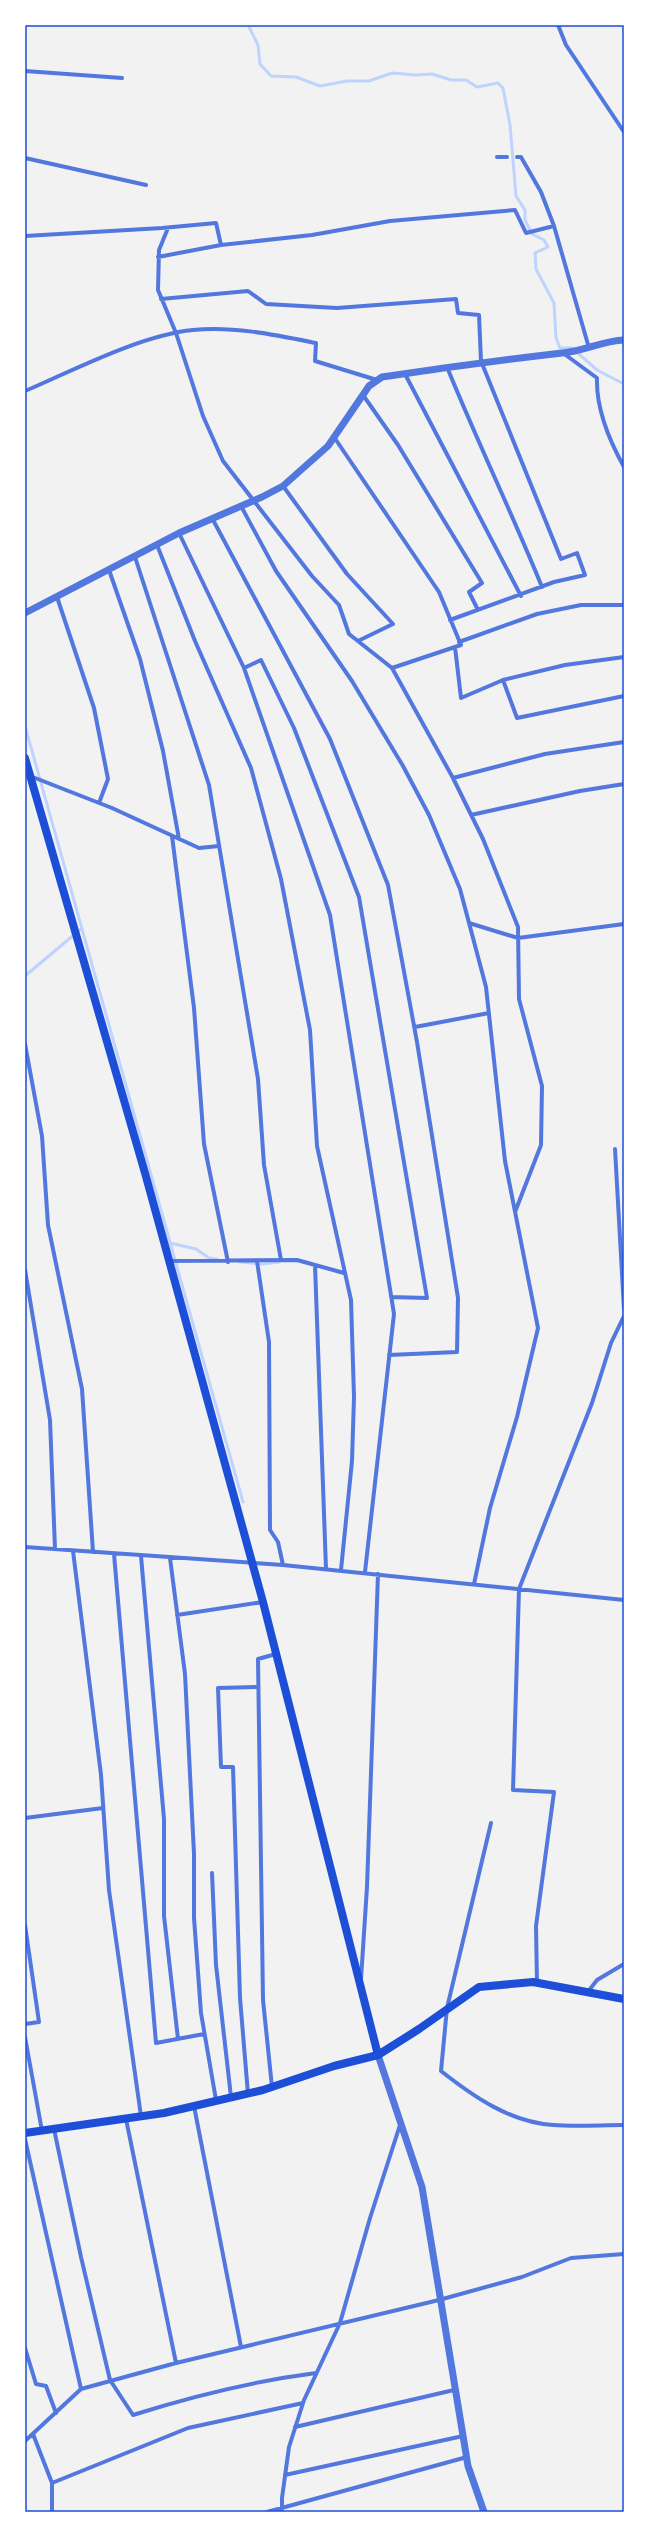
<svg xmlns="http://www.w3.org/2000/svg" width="649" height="2537" font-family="'Fira Sans',sans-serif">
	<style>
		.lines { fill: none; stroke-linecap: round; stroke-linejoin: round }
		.stream { stroke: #bfd3fe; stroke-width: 3 }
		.minor { stroke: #5277de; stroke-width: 4 }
		.tertiary { stroke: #5277de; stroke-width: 7 }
		.secondary { stroke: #1d4ed8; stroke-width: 8 }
		.neatline { fill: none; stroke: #1d4ed8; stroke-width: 1.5 }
	</style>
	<rect width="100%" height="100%" fill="#f2f2f2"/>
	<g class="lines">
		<path class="stream" d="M 248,25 L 258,45 L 260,64 L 271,76 L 296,77 L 320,86 L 347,81 L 369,81 L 392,73 L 416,75 L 432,74 L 451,80 L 466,80 L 477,87 L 498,83 L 503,88 L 510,125 L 516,196 L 525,210 L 525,220 L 532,234 L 544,240 L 548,247 L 535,253 L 536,269 L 554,303 L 556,338 L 560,348 L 572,348 L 597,370 L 624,384
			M 25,726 L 243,1502
			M 25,976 L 82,928
			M 170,1243 L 196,1249 L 209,1258 L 217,1259
			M 240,1262 L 263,1264 L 279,1262"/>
		<path class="minor" d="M 558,25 L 566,45 L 624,132
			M 25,71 L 122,78
			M 497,157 L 507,157
			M 517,157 L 521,157 L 541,192 L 554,226 L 589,348
			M 25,158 L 146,185
			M 168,228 L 159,250 L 158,290 L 176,333 L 203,416 L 223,461 L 312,576 L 339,605 L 349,634 L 392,668 L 453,778 L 483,839 L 518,927 L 519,999 L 542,1086 L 541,1145 L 515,1212
			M 25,236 L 162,228 L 216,223 L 221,245 L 312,235 L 390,221 L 515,210 L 526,233 L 554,226
			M 158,257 L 221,245
			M 161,299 L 248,291 L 266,304 L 337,308 L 456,299 L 458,313 L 479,315 L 481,361 L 561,559 L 577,553 L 585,575 L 554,582 L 450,620
			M 563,353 L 597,378 C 596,409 609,440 624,467
			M 447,367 C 477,441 512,513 542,587
			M 405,374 L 521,596
			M 25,391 C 74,370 141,335 193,330 C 234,326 276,335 316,343 L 315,361 L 377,380
			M 363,395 L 398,445 L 482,583 L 469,592 L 478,610
			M 334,437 L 439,592 L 461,645 L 392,668
			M 283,486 L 347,574 L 393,624 L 358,641
			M 241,506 L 276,571 L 352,681 L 403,766 L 429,815 L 460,889 L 486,987 L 505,1161 L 538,1328 L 517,1417 L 490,1508 L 474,1584
			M 212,518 L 330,739 L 388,885 L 417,1042 L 458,1298 L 457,1352 L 389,1355
			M 179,533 L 244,668 L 330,915 L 394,1314 L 365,1572
			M 157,545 L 195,641 L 251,768 L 281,879 L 310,1030 L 317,1146 L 351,1300 L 354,1397 L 352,1461 L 341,1570
			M 135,557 L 209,785 L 258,1079 L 264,1165 L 281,1260
			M 109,570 L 140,659 L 163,751 L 179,839
			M 57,597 L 94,708 L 108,779 L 99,803
			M 459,642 L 537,614 L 581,605 L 624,605
			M 455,647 L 461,698 L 503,680 L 565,665 L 624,657
			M 244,668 L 261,660 L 294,728 L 359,897 L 427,1298 L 391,1297
			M 503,680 L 517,718 L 624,696
			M 30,776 L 112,808 L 199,848 L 219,846
			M 453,778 L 545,754 L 624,742
			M 471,815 L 580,791 L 624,784
			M 172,836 L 194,1008 L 204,1144 L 228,1262
			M 469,923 L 518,938 L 624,924
			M 415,1027 L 489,1013
			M 25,1044 L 42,1136 L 48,1225 L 82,1389 L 93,1552
			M 615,1149 L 624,1309
			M 169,1261 L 297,1260 L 344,1273
			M 257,1261 L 269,1342 L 270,1530 L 278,1542 L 283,1565
			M 315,1265 L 326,1569
			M 25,1270 L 50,1420 L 55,1549
			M 25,1547 L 283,1565 L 624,1600
			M 73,1551 L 101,1775 L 109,1890 L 141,2116
			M 114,1554 L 156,2043 L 204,2034
			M 141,1556 L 164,1819 L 164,1916 L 178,2039
			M 170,1558 L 185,1674 L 194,1854 L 194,1918 L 201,2013 L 216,2100
			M 177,1615 L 263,1602
			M 25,1818 L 103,1808
			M 491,1823 L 447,2008 L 441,2071 C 474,2097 510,2122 553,2125 C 576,2127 601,2125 624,2125
			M 212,1873 L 216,1965 L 231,2097
			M 25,1925 L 39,2022 L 25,2024
			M 361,1979 L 367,1887 L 378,1574
			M 537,1983 L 536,1926 L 554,1792 L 513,1790 L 519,1589 L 592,1403 L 611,1343 L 624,1316
			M 587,1993 L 597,1980 L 624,1964
			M 25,2037 L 42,2131
			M 272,2087 L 263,2000 L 258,1659 L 276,1654
			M 248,2094 L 240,1998 L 233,1767 L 221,1767 L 218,1688 L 258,1687
			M 194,2106 L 241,2347
			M 126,2119 L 176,2363
			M 54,2129 L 81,2257 L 110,2380 L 133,2415 C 193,2396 254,2381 316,2373
			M 25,2139 L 81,2389
			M 25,2348 L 36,2384 L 46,2386 L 56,2413
			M 295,2427 L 454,2390
			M 33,2434 L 52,2483
			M 25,2441 L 81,2389 L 176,2363 L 439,2300 L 522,2277 L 571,2258 L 624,2254
			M 285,2475 L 463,2436
			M 52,2512 L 52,2483 L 188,2428 L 303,2403
			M 267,2512 L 467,2457
			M 282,2512 L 282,2498 L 289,2447 L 304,2400 L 340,2323 L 370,2218 L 400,2125"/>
		<path class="tertiary" d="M 25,613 L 179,533 L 262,497 L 283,486 L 328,446 L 369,386 L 382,377 C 442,368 502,360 562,353 C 584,351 602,341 624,340
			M 378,2055 L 422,2187 L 468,2466 L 484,2512"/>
		<path class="secondary" d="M 25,758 L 145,1173 L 263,1602 L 378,2055
			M 25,2133 L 164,2113 L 263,2090 L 334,2066 L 378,2055 L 419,2029 L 479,1987 L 533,1982 L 624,1999"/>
	</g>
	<rect width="649" height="2537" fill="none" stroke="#ffffff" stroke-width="52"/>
	<rect x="26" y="26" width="597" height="2485" class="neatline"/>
</svg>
